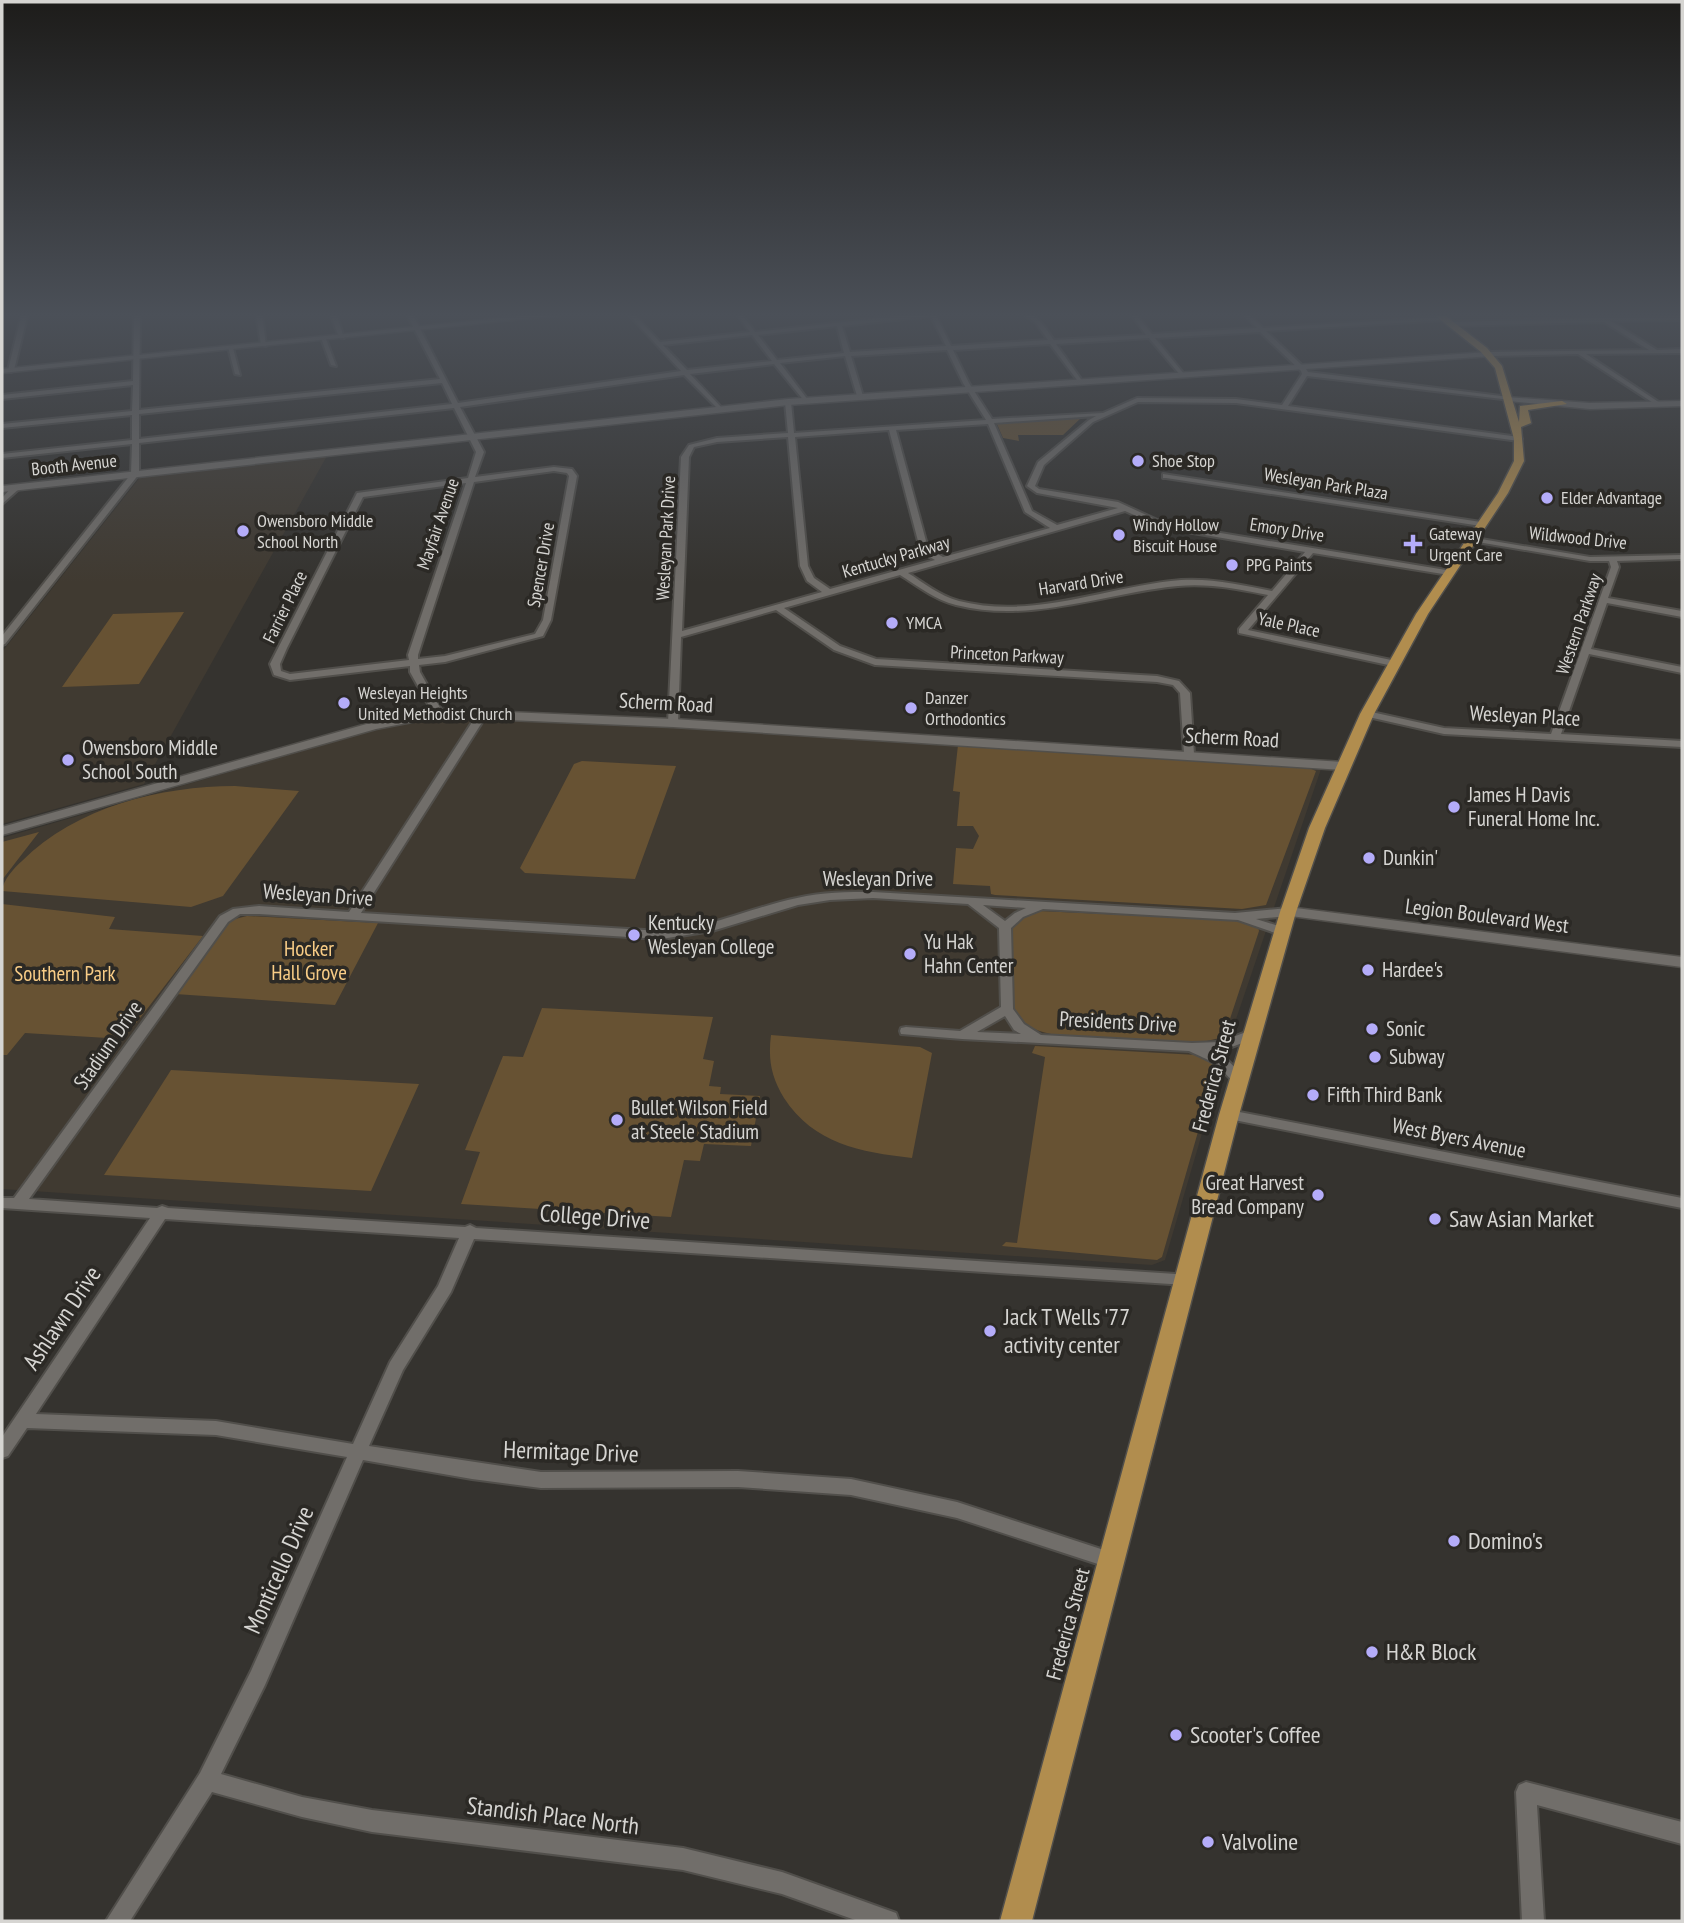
<svg xmlns="http://www.w3.org/2000/svg" width="1684" height="1923" font-family="'PT Sans Narrow',sans-serif">
	<style>
		.built { fill: #403a31 }
		.green { fill: #675233 }
		.lines { fill: none; stroke-linecap: round; stroke-linejoin: round }
		.minor-casing { stroke: #514f4b; stroke-width: 4 }
		.tertiary-casing { stroke: #514f4b; stroke-width: 3 }
		.primary-casing { stroke: #514f4b; stroke-width: 3 }
		.minor { fill: #716e6a; fill-rule: evenodd }
		.tertiary { fill: #716e6a; fill-rule: evenodd }
		.primary { fill: #b18d4e; fill-rule: evenodd }
		.poi-dot { fill: #b4acf9; stroke: #2b2925; stroke-width: 2.5 }
		.labels { text-anchor: middle; stroke-width: 7; stroke-linejoin: round; paint-order: stroke }
		.far-poi-label { font-size: 18px; fill: #d6d5d2; stroke: #2b2925; text-anchor: start }
		.far-street-label { font-size: 18px; fill: #d6d5d2; stroke: #2b2925 }
		.street-label { font-size: 21px; fill: #d6d5d2; stroke: #2b2925 }
		.poi-label { font-size: 21px; fill: #d6d5d2; stroke: #2b2925; text-anchor: start }
		.park-label { font-size: 21px; fill: #f8cc86; stroke: #2b2925 }
		.near-street-label { font-size: 24px; fill: #d6d5d2; stroke: #2b2925 }
		.near-poi-label { font-size: 24px; fill: #d6d5d2; stroke: #2b2925; text-anchor: start }
	</style>
	<rect width="100%" height="100%" fill="#35332f"/>
	<path class="built" d="M 328,454 L 144,784 L 2,824 L 2,652 L 141,476 Z
		M 441,716 L 640,724 L 1321,769 L 1232,1031 L 1165,1260 L 1152,1265 L 2,1189 L 2,838 L 388,726 Z"/>
	<path class="green" d="M 1082,417 L 1063,435 L 1018,435 L 1019,441 L 1003,438 L 997,424 Z
		M 184,612 L 139,684 L 62,687 L 113,614 Z
		M 958,745 L 1307,767 L 1316,771 L 1266,905 L 1242,909 L 995,895 L 991,894 L 990,886 L 953,884 L 956,848 L 973,849 L 979,836 L 973,826 L 957,826 L 960,792 L 953,791 Z
		M 582,761 L 676,766 L 635,879 L 525,873 L 520,868 L 574,764 Z
		M 235,786 L 299,791 L 223,896 L 191,907 L 2,891 C 3,880 14,868 22,861 C 76,807 161,786 235,786 Z
		M 39,832 L 2,880 L 2,842 Z
		M 2,904 L 115,917 L 109,929 L 203,936 L 124,1039 L 25,1033 L 7,1055 L 2,1055 Z
		M 1039,911 L 1236,920 L 1258,926 L 1259,931 L 1224,1037 L 1198,1043 L 1057,1035 C 995,1027 1011,976 1011,929 L 1023,918 Z
		M 247,916 L 378,923 L 335,1005 L 175,994 L 231,920 Z
		M 542,1008 L 713,1017 L 703,1059 L 714,1061 L 709,1086 L 721,1087 L 720,1094 L 760,1096 L 751,1146 L 704,1144 L 700,1161 L 684,1160 L 671,1217 L 461,1204 L 480,1152 L 465,1150 L 503,1056 L 523,1057 Z
		M 771,1035 L 920,1047 L 932,1053 L 912,1158 C 860,1152 814,1144 784,1098 C 771,1077 768,1059 771,1035 Z
		M 1035,1046 L 1197,1055 L 1217,1065 L 1209,1095 L 1203,1094 L 1201,1102 L 1206,1104 L 1162,1257 L 1157,1260 L 1002,1246 L 1006,1242 L 1017,1243 L 1045,1057 L 1032,1053 Z
		M 171,1070 L 419,1084 L 371,1191 L 104,1175 Z"/>
	<g class="lines">
		<defs>
			<path id="minor" d="M 22,313 L 28,313 L 14,370 L 11,372 L 8,370 Z
				M 134,313 L 140,313 L 139,410 L 440,379 L 406,313 L 412,313 L 458,403 L 681,371 L 627,313 L 633,313 L 660,342 L 750,332 L 736,313 L 741,313 L 755,332 L 923,313 L 944,313 L 936,315 L 951,346 L 1048,340 L 1036,323 L 1022,313 C 1038,313 1045,328 1054,340 L 1146,335 L 1130,313 L 1135,313 L 1152,334 L 1257,328 L 1242,313 L 1248,313 L 1263,328 L 1444,317 L 1446,320 L 1266,331 L 1306,369 L 1308,372 L 1509,397 L 1511,398 L 1511,400 L 1307,376 L 1288,406 L 1519,437 L 1522,439 L 1519,441 L 1236,403 L 1138,402 L 1093,422 L 1044,465 L 1035,486 L 1039,489 L 1118,502 L 1166,524 L 1452,571 L 1452,575 L 1449,575 L 1313,553 L 1248,630 L 1396,661 L 1396,665 L 1393,666 L 1239,633 L 1239,629 L 1268,595 C 1238,589 1208,583 1178,586 C 1104,593 1031,624 956,605 C 935,600 918,586 900,575 L 784,608 L 840,646 L 876,659 L 1157,676 L 1179,681 L 1190,693 L 1194,754 L 1189,757 L 1184,754 L 1180,693 L 1173,685 L 1157,682 L 875,665 L 834,650 L 776,610 L 681,637 L 678,723 L 673,726 L 668,723 L 681,457 L 689,445 L 717,438 L 788,433 L 785,402 L 788,400 L 791,402 L 794,433 L 986,420 L 963,383 L 947,350 L 851,356 L 863,396 L 860,398 L 857,396 L 845,356 L 780,363 L 808,400 L 805,402 L 774,364 L 690,374 L 722,408 L 723,409 L 720,411 L 684,375 L 460,407 L 484,452 L 475,477 L 554,467 L 572,469 L 577,476 L 551,620 L 543,636 L 445,662 L 419,665 L 420,672 L 443,713 L 438,716 L 433,713 L 410,672 L 410,666 L 290,680 L 274,675 L 270,664 L 357,493 L 468,478 L 476,452 L 454,408 L 139,443 L 139,474 L 5,644 L 2,645 L 2,636 L 131,474 L 132,444 L 2,458 L 2,454 L 132,440 L 132,415 L 2,428 L 2,424 L 132,411 L 133,385 L 2,399 L 2,395 L 133,381 ZM 931,316 L 946,346 L 850,352 L 842,326 ZM 837,326 L 844,353 L 777,360 L 758,335 ZM 1260,332 L 1301,371 L 1302,374 L 1282,405 L 1236,399 L 1137,398 L 1103,413 L 992,419 L 969,383 L 953,350 L 1050,344 L 1080,384 L 1083,382 L 1056,344 L 1149,338 L 1181,376 L 1184,374 L 1155,338 ZM 752,335 L 772,361 L 687,370 L 663,345 ZM 442,383 L 452,404 L 139,439 L 139,414 ZM 1096,416 L 1089,420 L 1038,462 L 1027,486 L 1037,493 L 1118,508 L 1057,525 L 1032,511 L 994,423 ZM 988,424 L 1025,512 L 1050,528 L 943,557 L 934,552 L 926,541 L 896,430 ZM 889,430 L 918,541 L 928,556 L 935,560 L 830,589 L 814,578 L 808,566 L 795,437 ZM 788,437 L 800,566 L 807,581 L 822,592 L 682,631 L 689,457 L 694,447 L 717,442 ZM 554,471 L 567,473 L 569,476 L 543,620 L 535,634 L 445,656 L 418,659 L 418,655 L 474,482 ZM 466,483 L 408,655 L 409,660 L 290,674 L 281,671 L 280,664 L 287,648 L 363,497 ZM 1125,511 L 1164,528 L 1305,552 L 1272,591 C 1242,585 1212,578 1181,580 C 1108,586 1034,620 959,601 C 940,596 924,583 908,573 Z
				M 256,313 L 262,313 L 266,346 L 261,345 Z
				M 330,313 L 336,313 L 344,338 L 339,337 Z
				M 1682,316 L 1682,320 L 1611,321 L 1657,350 L 1682,349 L 1682,353 L 1586,354 L 1660,403 L 1661,404 L 1658,406 L 1578,354 L 1489,356 L 1486,354 L 1489,352 L 1649,350 L 1604,322 L 1451,326 L 1448,324 L 1451,322 Z
				M 321,338 L 326,339 L 336,366 L 331,365 Z
				M 228,347 L 233,348 L 240,375 L 235,374 Z
				M 1163,474 L 1481,522 L 1485,524 L 1481,526 L 1166,478 L 1163,478 Z
				M 13,486 L 20,488 L 2,504 L 2,498 Z
				M 1469,537 L 1590,557 L 1682,555 L 1682,559 L 1617,561 L 1619,567 L 1608,598 L 1682,611 L 1682,617 L 1607,603 L 1591,649 L 1682,667 L 1682,673 L 1589,654 L 1561,734 L 1682,741 L 1682,747 L 1444,734 L 1364,716 L 1364,712 L 1367,711 L 1444,728 L 1551,734 L 1611,567 L 1609,561 L 1590,561 L 1472,541 L 1468,539 Z
				M 483,710 L 488,713 L 361,913 L 661,931 C 712,928 749,908 797,898 C 822,892 848,892 873,892 L 1235,913 L 1288,908 L 1294,912 L 1288,916 L 1256,919 L 1285,928 L 1287,931 L 1281,935 L 1238,920 L 1043,909 L 1023,917 L 1011,928 L 1013,1009 L 1024,1024 L 1041,1035 L 1192,1043 L 1220,1042 L 1246,1032 L 1256,1032 L 1258,1035 L 1256,1038 L 1226,1049 L 1210,1051 L 1225,1058 L 1244,1076 L 1246,1079 L 1244,1082 C 1230,1085 1226,1071 1215,1064 C 1208,1059 1197,1055 1189,1051 L 962,1039 L 901,1034 L 900,1031 L 901,1028 L 906,1027 L 960,1031 L 1001,1007 L 999,928 L 968,904 L 873,898 L 830,900 L 798,905 L 712,931 L 661,939 L 259,914 L 240,914 L 228,922 L 29,1199 L 157,1208 L 162,1206 L 168,1208 L 465,1227 L 470,1225 L 476,1228 L 1191,1275 L 1194,1279 L 1191,1283 L 1186,1285 L 474,1239 L 451,1292 L 403,1370 L 369,1446 L 541,1472 L 738,1471 L 851,1479 L 957,1502 L 1110,1552 L 1117,1554 L 1119,1560 L 1117,1566 L 1110,1568 L 957,1518 L 851,1495 L 738,1487 L 541,1488 L 472,1479 L 363,1460 L 265,1685 L 221,1774 L 302,1797 L 372,1810 L 683,1848 L 782,1872 L 896,1913 L 899,1921 L 858,1921 L 782,1894 L 683,1870 L 372,1832 L 302,1817 L 212,1792 L 130,1921 L 106,1921 L 200,1773 L 251,1671 L 347,1457 L 216,1435 L 27,1428 L 8,1456 L 2,1458 L 2,1437 L 150,1218 L 2,1208 L 2,1198 L 14,1198 L 220,916 L 233,909 L 259,906 L 349,912 L 478,713 ZM 983,905 L 1026,908 L 1015,913 L 1005,921 ZM 1005,1016 L 1014,1030 L 1021,1034 L 977,1032 ZM 165,1219 L 459,1238 L 438,1286 L 390,1362 L 353,1444 L 216,1421 L 36,1414 Z
				M 1229,1110 L 1682,1198 L 1682,1208 L 1224,1118 L 1222,1115 L 1224,1112 Z
				M 1526,1782 L 1682,1822 L 1682,1844 L 1537,1805 L 1544,1921 L 1522,1921 L 1516,1792 L 1519,1785 Z"/>
			<path id="tertiary" d="M 550,313 L 579,313 L 2,373 L 2,369 Z
				M 1489,352 L 1492,356 L 788,405 L 2,492 L 2,486 L 788,399 Z
				M 1506,397 L 1590,403 L 1682,401 L 1682,406 L 1590,409 L 1509,401 L 1506,401 Z
				M 438,709 L 673,719 L 1343,762 L 1350,766 L 1343,770 L 673,727 L 438,717 L 376,729 L 2,835 L 2,827 L 370,723 Z
				M 1288,907 L 1682,957 L 1682,967 L 1283,915 L 1280,912 Z"/>
			<path id="primary" d="M 1432,313 L 1442,313 L 1487,348 L 1502,366 L 1519,422 L 1520,406 L 1562,401 L 1567,404 L 1528,410 L 1531,423 L 1521,427 L 1524,461 L 1508,493 L 1428,614 L 1374,714 L 1325,828 L 1296,912 L 1239,1115 L 1032,1921 L 1000,1921 L 1219,1115 L 1280,912 L 1309,828 L 1360,714 L 1416,614 L 1498,493 L 1514,461 L 1514,439 L 1495,368 L 1481,352 Z"/>
		</defs>
		<use href="#minor" class="minor-casing"/>
		<use href="#tertiary" class="tertiary-casing"/>
		<use href="#primary" class="primary-casing"/>
		<use href="#minor" class="minor"/>
		<use href="#tertiary" class="tertiary"/>
		<use href="#primary" class="primary"/>
	</g>
	<linearGradient id="sky" x2="0" y2="1"><stop stop-color="#1d1c1a"/><stop offset="0.54" stop-color="#4b5058"/><stop offset="1" stop-color="#4b5058" stop-opacity="0"/></linearGradient>
	<rect width="1684" height="583" fill="url(#sky)"/>
	<g class="poi-dot">
		<circle cx="1138" cy="461" r="7"/>
		<circle cx="1547" cy="498" r="7"/>
		<circle cx="243" cy="531" r="7"/>
		<circle cx="1119" cy="535" r="7"/>
		<path d="M1409.5 533.5h7v7h7v7h-7v7h-7v-7h-7v-7h7z"/>
		<circle cx="1232" cy="565" r="7"/>
		<circle cx="892" cy="623" r="7"/>
		<circle cx="344" cy="703" r="7"/>
		<circle cx="911" cy="708" r="7"/>
		<circle cx="68" cy="760" r="7"/>
		<circle cx="1454" cy="807" r="7"/>
		<circle cx="1369" cy="858" r="7"/>
		<circle cx="634" cy="935" r="7"/>
		<circle cx="910" cy="954" r="7"/>
		<circle cx="1368" cy="970" r="7"/>
		<circle cx="1372" cy="1029" r="7"/>
		<circle cx="1375" cy="1057" r="7"/>
		<circle cx="1313" cy="1095" r="7"/>
		<circle cx="617" cy="1120" r="7"/>
		<circle cx="1318" cy="1195" r="7"/>
		<circle cx="1435" cy="1219" r="7"/>
		<circle cx="990" cy="1331" r="7"/>
		<circle cx="1454" cy="1541" r="7"/>
		<circle cx="1372" cy="1652" r="7"/>
		<circle cx="1176" cy="1735" r="7"/>
		<circle cx="1208" cy="1842" r="7"/>
	</g>
	<g class="labels">
		<g class="far-poi-label">
			<text x="1152" y="467">Shoe Stop</text>
			<text x="1561" y="504">Elder Advantage</text>
			<text x="257" y="527">Owensboro Middle<tspan x="257" dy="21">School North</tspan></text>
			<text x="1133" y="531">Windy Hollow<tspan x="1133" dy="21">Biscuit House</tspan></text>
			<text x="1429" y="540">Gateway<tspan x="1429" dy="21">Urgent Care</tspan></text>
			<text x="1246" y="571">PPG Paints</text>
			<text x="906" y="629">YMCA</text>
			<text x="358" y="699">Wesleyan Heights<tspan x="358" dy="21">United Methodist Church</tspan></text>
			<text x="925" y="704">Danzer<tspan x="925" dy="21">Orthodontics</tspan></text>
		</g>
		<g class="far-street-label">
			<text transform="translate(74 465) rotate(-6)" y="6">Booth Avenue</text>
			<text transform="translate(1326 484) rotate(9)" y="6">Wesleyan Park Plaza</text>
			<text transform="translate(438 524) rotate(-71)" y="6">Mayfair Avenue</text>
			<text transform="translate(1287 530) rotate(9)" y="6">Emory Drive</text>
			<text transform="translate(666 538) rotate(-87)" y="6">Wesleyan Park Drive</text>
			<text transform="translate(1578 538) rotate(6)" y="6">Wildwood Drive</text>
			<text transform="translate(896 557) rotate(-16)" y="6">Kentucky Parkway</text>
			<text transform="translate(541 565) rotate(-80)" y="6">Spencer Drive</text>
			<text transform="translate(1081 583) rotate(-9)" y="6">Harvard Drive</text>
			<text transform="translate(285 607) rotate(-64)" y="6">Farrier Place</text>
			<text transform="translate(1579 624) rotate(-71)" y="6">Western Parkway</text>
			<text transform="translate(1289 625) rotate(12)" y="6">Yale Place</text>
			<text transform="translate(1007 655) rotate(3)" y="6">Princeton Parkway</text>
		</g>
		<g class="street-label">
			<text transform="translate(666 703) rotate(3)" y="7">Scherm Road</text>
			<text transform="translate(1525 716) rotate(3)" y="7">Wesleyan Place</text>
			<text transform="translate(1232 738) rotate(3)" y="7">Scherm Road</text>
			<text x="878" y="886">Wesleyan Drive</text>
			<text transform="translate(318 895) rotate(4)" y="7">Wesleyan Drive</text>
			<text transform="translate(1487 916) rotate(7)" y="7">Legion Boulevard West</text>
			<text transform="translate(1118 1022) rotate(3)" y="7">Presidents Drive</text>
			<text transform="translate(108 1045) rotate(-55)" y="7">Stadium Drive</text>
			<text transform="translate(1214 1076) rotate(-75)" y="7">Frederica Street</text>
			<text transform="translate(1459 1138) rotate(11)" y="7">West Byers Avenue</text>
			<text transform="translate(1068 1624) rotate(-75)" y="7">Frederica Street</text>
		</g>
		<g class="poi-label">
			<text x="82" y="755">Owensboro Middle<tspan x="82" dy="24">School South</tspan></text>
			<text x="1468" y="802">James H Davis<tspan x="1468" dy="24">Funeral Home Inc.</tspan></text>
			<text x="1383" y="865">Dunkin'</text>
			<text x="648" y="930">Kentucky<tspan x="648" dy="24">Wesleyan College</tspan></text>
			<text x="924" y="949">Yu Hak<tspan x="924" dy="24">Hahn Center</tspan></text>
			<text x="1382" y="977">Hardee's</text>
			<text x="1386" y="1036">Sonic</text>
			<text x="1389" y="1064">Subway</text>
			<text x="1327" y="1102">Fifth Third Bank</text>
			<text x="631" y="1115">Bullet Wilson Field<tspan x="631" dy="24">at Steele Stadium</tspan></text>
			<text x="1304" y="1190" text-anchor="end">Great Harvest<tspan x="1304" dy="24">Bread Company</tspan></text>
		</g>
		<g class="park-label">
			<text x="309" y="956">Hocker<tspan x="309" dy="24">Hall Grove</tspan></text>
			<text x="65" y="981">Southern Park</text>
		</g>
		<g class="near-street-label">
			<text transform="translate(595 1217) rotate(4)" y="8">College Drive</text>
			<text transform="translate(62 1318) rotate(-56)" y="8">Ashlawn Drive</text>
			<text transform="translate(571 1452) rotate(2)" y="8">Hermitage Drive</text>
			<text transform="translate(279 1570) rotate(-66)" y="8">Monticello Drive</text>
			<text transform="translate(553 1816) rotate(7)" y="8">Standish Place North</text>
		</g>
		<g class="near-poi-label">
			<text x="1449" y="1227">Saw Asian Market</text>
			<text x="1004" y="1325">Jack T Wells '77<tspan x="1004" dy="28">activity center</tspan></text>
			<text x="1468" y="1549">Domino's</text>
			<text x="1386" y="1660">H&amp;R Block</text>
			<text x="1190" y="1743">Scooter's Coffee</text>
			<text x="1222" y="1850">Valvoline</text>
		</g>
	</g>
	<rect width="1684" height="1923" fill="none" stroke="#d6d5d2" stroke-width="7"/>
</svg>
